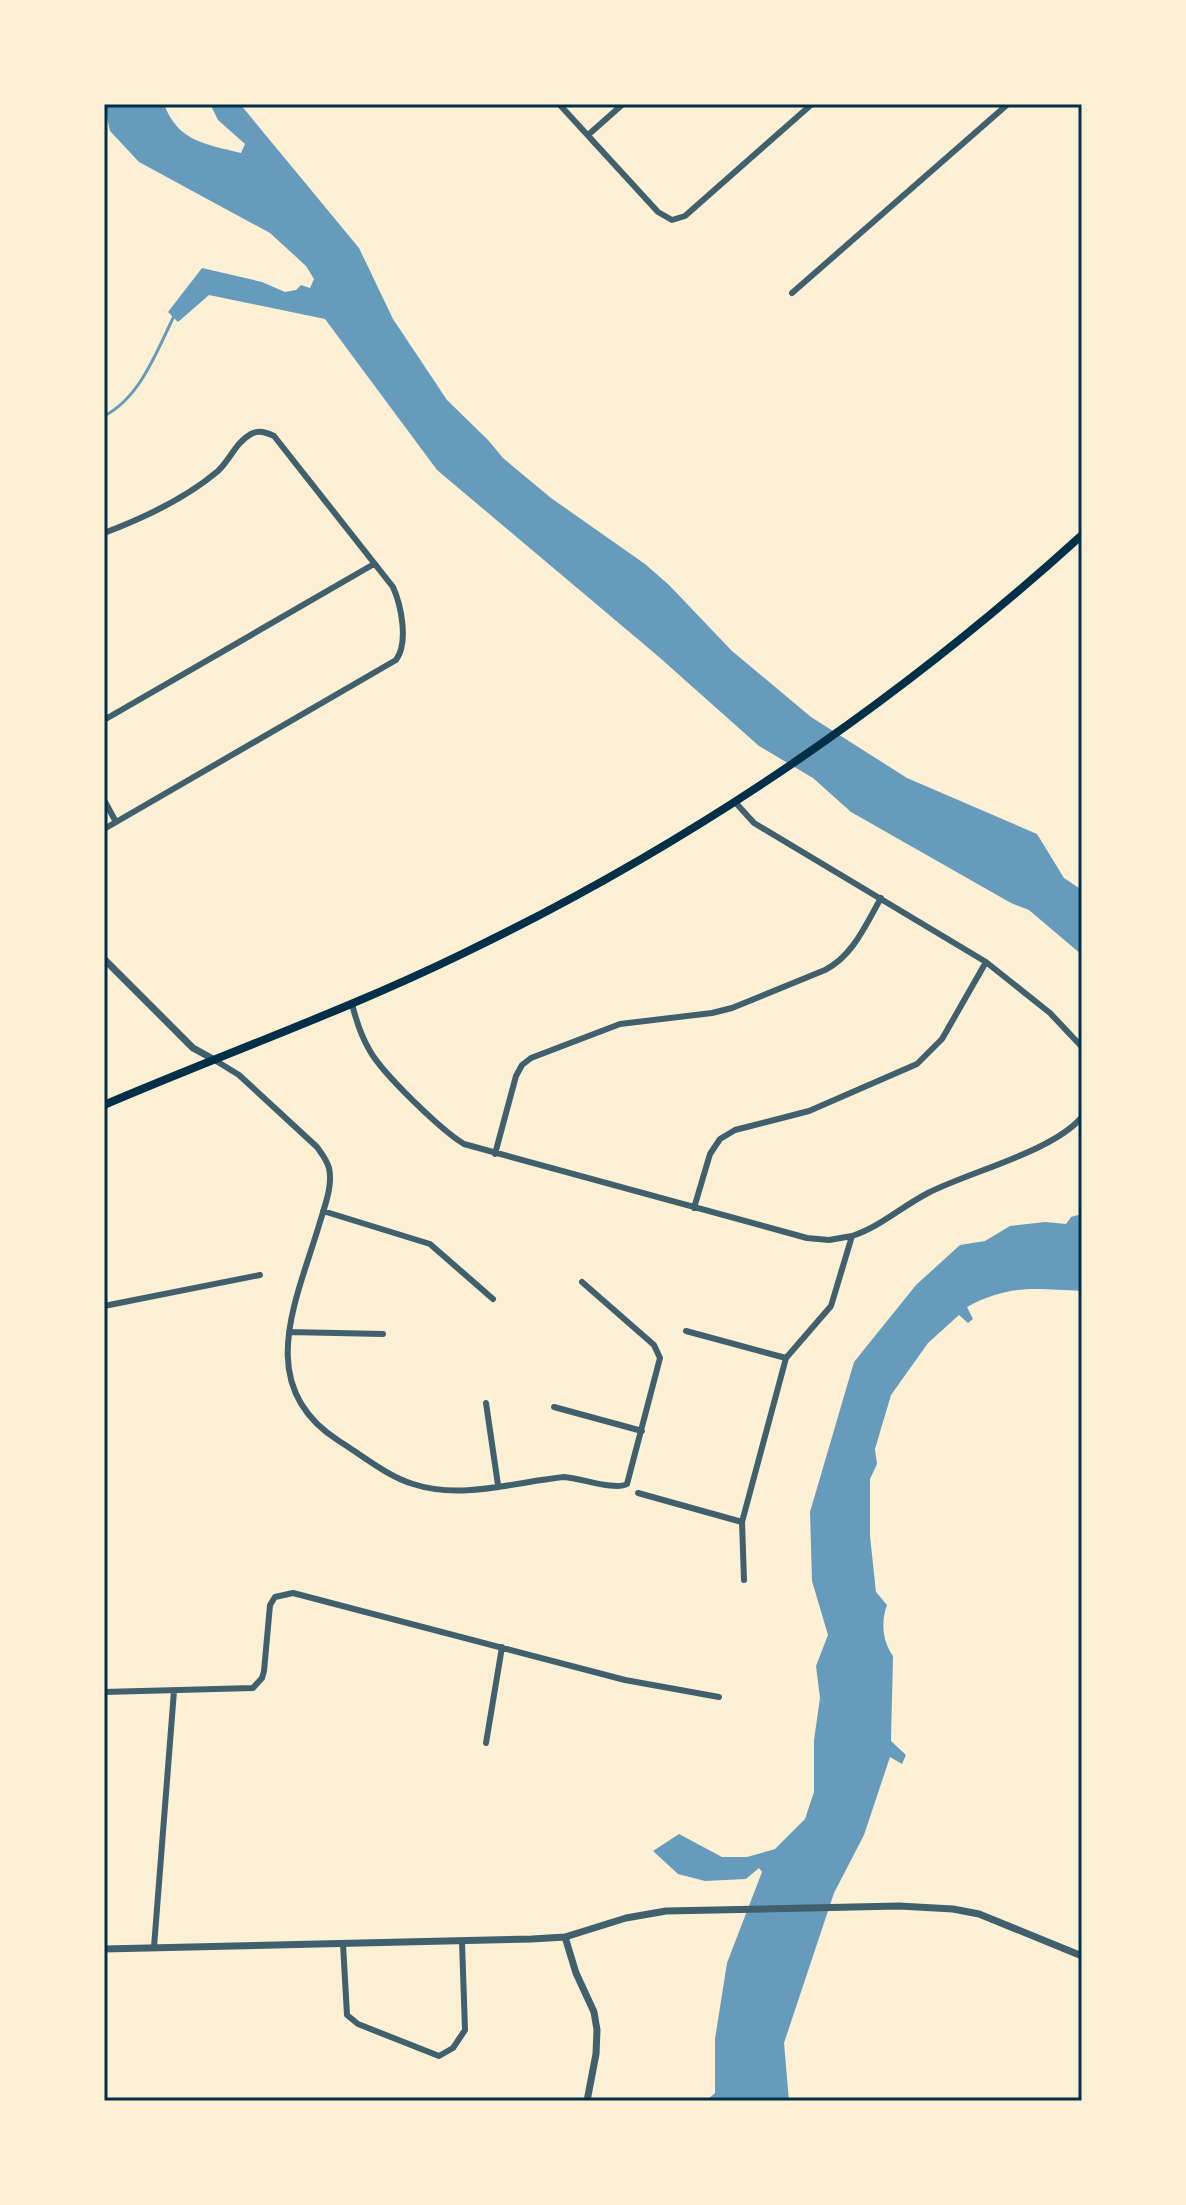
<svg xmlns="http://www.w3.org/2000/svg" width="1186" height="2205" font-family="Helvetica,sans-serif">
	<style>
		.water { fill: #669bbc }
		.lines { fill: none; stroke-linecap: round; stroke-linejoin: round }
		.stream { stroke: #669bbc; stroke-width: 3 }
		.minor { stroke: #3f606c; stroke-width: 6 }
		.tertiary { stroke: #3f606c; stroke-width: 7 }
		.secondary { stroke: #003049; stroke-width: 8 }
		.neatline { fill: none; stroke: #003049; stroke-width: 3 }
	</style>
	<rect width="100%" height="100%" fill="#fdf0d5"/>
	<path class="water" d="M 104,104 L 164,104 C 178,142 206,144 241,153 L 245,144 L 218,120 L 210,104 L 240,104 L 359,248 L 393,319 L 447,400 L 488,440 L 503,458 L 551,498 L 645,564 L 669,585 L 732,651 L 811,717 L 907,778 L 1037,834 L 1064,878 L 1082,890 L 1082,955 L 1029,910 L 1011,903 L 851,812 L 813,778 L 759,746 L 659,657 L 437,470 L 325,319 L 209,295 L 178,322 L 168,312 L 202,268 L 262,282 L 285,292 L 296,290 L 301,285 L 310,288 L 314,279 L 306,266 L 270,233 L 139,162 L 110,131 Z
		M 1082,1214 L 1082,1291 C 1035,1289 1010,1284 967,1307 L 973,1319 L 968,1323 L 959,1315 L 928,1343 L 891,1395 L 875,1449 L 877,1464 L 870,1479 L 870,1536 L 876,1592 L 887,1605 C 881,1621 882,1641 893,1656 L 891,1741 L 906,1755 L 902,1764 L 890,1757 L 864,1835 L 834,1893 L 784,2043 L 789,2101 L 706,2101 L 715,2093 L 715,2039 L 727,1963 L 762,1872 L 759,1868 L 746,1879 L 705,1881 L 678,1874 L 653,1851 L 679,1834 L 722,1857 L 747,1857 L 775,1849 L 805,1819 L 814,1792 L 814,1740 L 820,1698 L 816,1666 L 828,1635 L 812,1581 L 810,1512 L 854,1362 L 916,1285 L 960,1245 L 985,1241 L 1010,1226 L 1045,1222 L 1066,1224 L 1071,1217 Z"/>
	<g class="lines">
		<path class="stream" d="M 104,416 C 140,398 157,351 174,316"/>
		<path class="minor" d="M 559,104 L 658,212 L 672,220 L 685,216 L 812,104
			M 588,135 L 623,104
			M 792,293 L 1008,104
			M 104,533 C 144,518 185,499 218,471 C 230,460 236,442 251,434 C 259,430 265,432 274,436 L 393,587 C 401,605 409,642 396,660 L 104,829
			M 104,720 L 374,564
			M 104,800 L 116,822
			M 735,802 L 754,823 L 986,962 L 1050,1013 L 1082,1047
			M 352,1004 C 356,1020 361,1036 370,1051 C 383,1074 441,1130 464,1144 L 807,1238 L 829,1240 L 852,1236
			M 213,1059 L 239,1075 L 317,1147 C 322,1154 327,1160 329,1168 C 333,1185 325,1205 320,1222 C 297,1300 252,1386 339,1441 C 363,1456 387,1476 413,1484 C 461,1500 515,1482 564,1477 C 581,1478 615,1491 627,1484 L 660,1358 L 654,1345 L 582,1282
			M 495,1154 L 516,1076 L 522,1065 L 531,1058 L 620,1024 L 712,1013 L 732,1008 L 825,970 C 853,956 866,924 881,898
			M 694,1208 L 710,1154 L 720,1139 L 735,1130 L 809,1111 L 917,1064 L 942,1039 L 986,962
			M 323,1211 L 430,1244 L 493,1299
			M 104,1306 L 260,1275
			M 686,1331 L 786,1358
			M 289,1332 L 383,1334
			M 486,1403 L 498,1485
			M 554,1407 L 642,1431
			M 638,1493 L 742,1522
			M 744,1580 L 742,1522 L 786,1358 L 831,1306 L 852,1236 C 880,1227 901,1207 928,1193 C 971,1171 1052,1152 1082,1117
			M 104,1692 L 253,1688 L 262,1678 L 264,1671 L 270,1605 L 275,1597 L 293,1593 L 625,1680 L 719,1697
			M 486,1743 L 502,1647
			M 343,1944 L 347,2015 L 358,2024 L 439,2056 L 453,2048 L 465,2030 L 462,1942
			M 154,1947 L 174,1691"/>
		<path class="tertiary" d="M 104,959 L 193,1048 L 213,1059
			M 565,1937 L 576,1973 L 594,2012 L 597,2030 L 596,2054 L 587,2101
			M 104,1949 L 532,1939 L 565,1937 L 626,1918 L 666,1911 L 899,1906 L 953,1909 L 979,1914 L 1082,1956"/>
		<path class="secondary" d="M 104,1105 C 223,1054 345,1011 462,954 C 687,846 897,703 1082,535"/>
	</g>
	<rect width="1186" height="2205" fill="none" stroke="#fdf0d5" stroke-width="212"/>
	<rect x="106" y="106" width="974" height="1993" class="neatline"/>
</svg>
